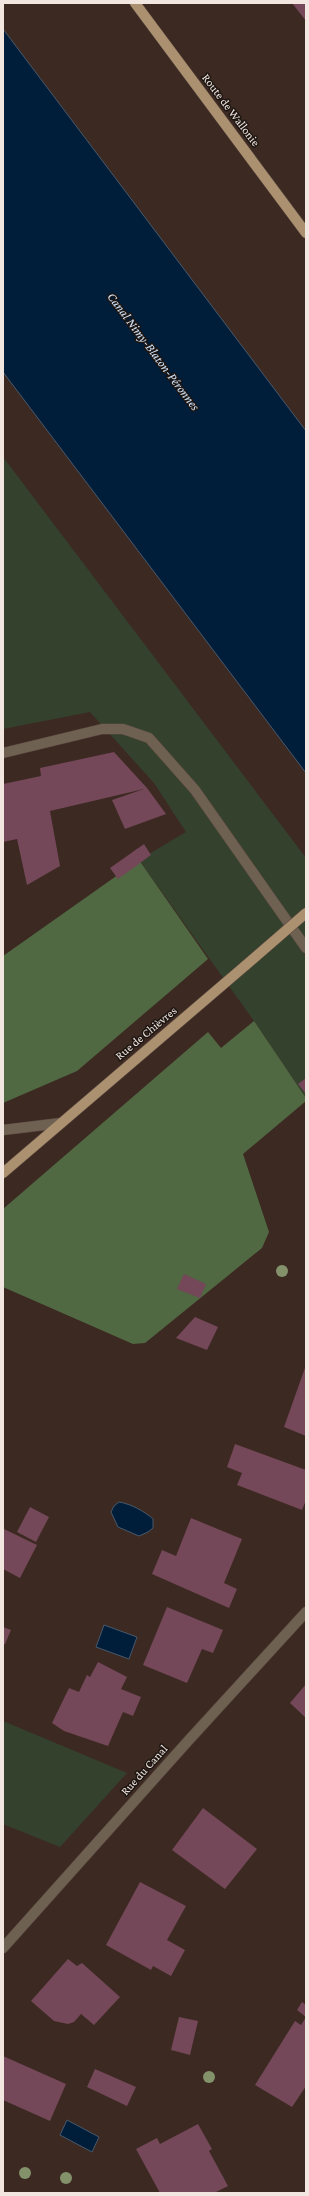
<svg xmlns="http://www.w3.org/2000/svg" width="309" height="2196" font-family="'Crimson Pro',serif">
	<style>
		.green { fill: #34422d }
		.forest { fill: #516943 }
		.water { fill: #001d3a; stroke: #48596c }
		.building { fill: #744759 }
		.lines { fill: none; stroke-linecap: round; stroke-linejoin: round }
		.minor-casing { stroke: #594840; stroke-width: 11 }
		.major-casing { stroke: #594840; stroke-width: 11 }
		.minor { stroke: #6e6151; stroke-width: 10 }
		.major { stroke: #ac9171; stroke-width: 10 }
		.major-bridge-casing { stroke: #594840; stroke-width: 11; stroke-linecap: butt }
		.major-bridge { stroke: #ac9171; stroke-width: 10 }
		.tree { fill: #84926c }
		.labels { text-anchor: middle; stroke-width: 3; stroke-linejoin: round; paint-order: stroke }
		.street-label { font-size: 12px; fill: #f1e6e0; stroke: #1d1511 }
		.water-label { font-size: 13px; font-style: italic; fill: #d0e5fc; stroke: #1d1511 }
	</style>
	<rect width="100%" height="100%" fill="#3c2a22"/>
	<path class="green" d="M 3,457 L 306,858 L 306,1098 L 254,1021 L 139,860 L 186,832 L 154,783 L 90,712 L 3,729 Z
		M 3,1721 L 127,1773 L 60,1847 L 3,1824 Z"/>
	<path class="forest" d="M 139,860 L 208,959 L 77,1071 L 3,1103 L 3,956 Z
		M 254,1021 L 306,1098 L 306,1101 L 243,1154 L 269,1232 L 262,1248 L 145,1343 L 133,1344 L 3,1287 L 3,1209 L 208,1032 L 221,1048 Z"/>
	<path class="water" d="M 3,29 L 306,431 L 306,773 L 3,372 Z
		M 119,1502 C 131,1504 144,1511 153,1519 L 153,1528 L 148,1532 L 139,1536 L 118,1527 L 111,1512 L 114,1506 Z
		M 104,1625 L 137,1637 L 129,1659 L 96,1647 Z
		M 67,2120 L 99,2137 L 92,2152 L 60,2135 Z"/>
	<path class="building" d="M 292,3 L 306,3 L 306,21 Z
		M 114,752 L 147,788 L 166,814 L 125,829 L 112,800 L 144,789 L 50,811 L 60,866 L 27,885 L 17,839 L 3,842 L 3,784 L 41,776 L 40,768 Z
		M 144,844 L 151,855 L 118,879 L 110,868 Z
		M 306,1078 L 306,1094 L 298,1084 Z
		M 184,1274 L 206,1284 L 200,1298 L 177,1289 Z
		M 195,1317 L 218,1327 L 207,1350 L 176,1338 Z
		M 306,1365 L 306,1436 L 284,1427 Z
		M 235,1444 L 306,1470 L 306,1500 L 302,1510 L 237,1485 L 242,1473 L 227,1467 Z
		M 30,1507 L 49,1517 L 36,1542 L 17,1532 Z
		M 191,1518 L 242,1539 L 224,1583 L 237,1589 L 229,1608 L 152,1574 L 162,1550 L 176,1556 Z
		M 4,1529 L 37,1545 L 20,1578 L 3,1569 Z
		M 167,1607 L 223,1630 L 213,1653 L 202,1649 L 187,1683 L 143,1665 Z
		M 3,1627 L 11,1630 L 5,1644 L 3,1644 Z
		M 98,1662 L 127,1677 L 121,1689 L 141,1697 L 133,1716 L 123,1712 L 108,1746 L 64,1731 L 52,1723 L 69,1688 L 79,1692 L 87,1675 L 90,1677 Z
		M 306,1684 L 306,1718 L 290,1703 Z
		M 203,1808 L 257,1849 L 225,1889 L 172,1850 Z
		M 140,1882 L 186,1906 L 167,1940 L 185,1950 L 171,1976 L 153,1966 L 151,1970 L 106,1945 Z
		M 68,1959 L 77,1966 L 82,1963 L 120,1997 L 94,2025 L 81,2014 L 74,2022 L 68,2024 L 54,2021 L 31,2001 Z
		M 302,2002 L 306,2005 L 306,2086 L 292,2107 L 255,2085 L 295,2021 L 301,2025 L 306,2017 L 297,2010 Z
		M 179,2017 L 198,2021 L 190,2055 L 171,2050 Z
		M 3,2056 L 66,2084 L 50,2121 L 3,2100 Z
		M 95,2069 L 136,2087 L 127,2106 L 87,2087 Z
		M 198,2124 L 212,2149 L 209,2151 L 228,2186 L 214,2193 L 160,2193 L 136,2149 L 157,2138 L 160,2144 Z"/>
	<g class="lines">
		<defs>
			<path id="minor" d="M 3,753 L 102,729 L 123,729 L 149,738 L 195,790 L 306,948
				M 3,1130 L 61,1123
				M 3,1948 L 188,1741 L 306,1612"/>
			<path id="major" d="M 135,3 L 306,233
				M 3,1173 L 246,965"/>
		</defs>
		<use href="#minor" class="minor-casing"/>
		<use href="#major" class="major-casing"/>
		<use href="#minor" class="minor"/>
		<use href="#major" class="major"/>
		<defs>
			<path id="major-bridge" d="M 246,965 L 306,913"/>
		</defs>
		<use href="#major-bridge" class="major-bridge-casing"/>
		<use href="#major-bridge" class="major-bridge"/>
	</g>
	<g class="tree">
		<circle cx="282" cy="1271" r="6"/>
		<circle cx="209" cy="2077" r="6"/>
		<circle cx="25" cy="2173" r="6"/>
		<circle cx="66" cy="2178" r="6"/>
	</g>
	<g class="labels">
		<g class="street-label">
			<text transform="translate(231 110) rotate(53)" y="4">Route de Wallonie</text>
			<text transform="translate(146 1033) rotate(-40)" y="4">Rue de Chièvres</text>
			<text transform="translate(144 1770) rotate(-48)" y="4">Rue du Canal</text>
		</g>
		<g class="water-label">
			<text transform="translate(154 351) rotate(53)" y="5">Canal Nimy-Blaton-Péronnes</text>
		</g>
	</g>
	<rect width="309" height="2196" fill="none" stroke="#f1e6e0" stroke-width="8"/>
</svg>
